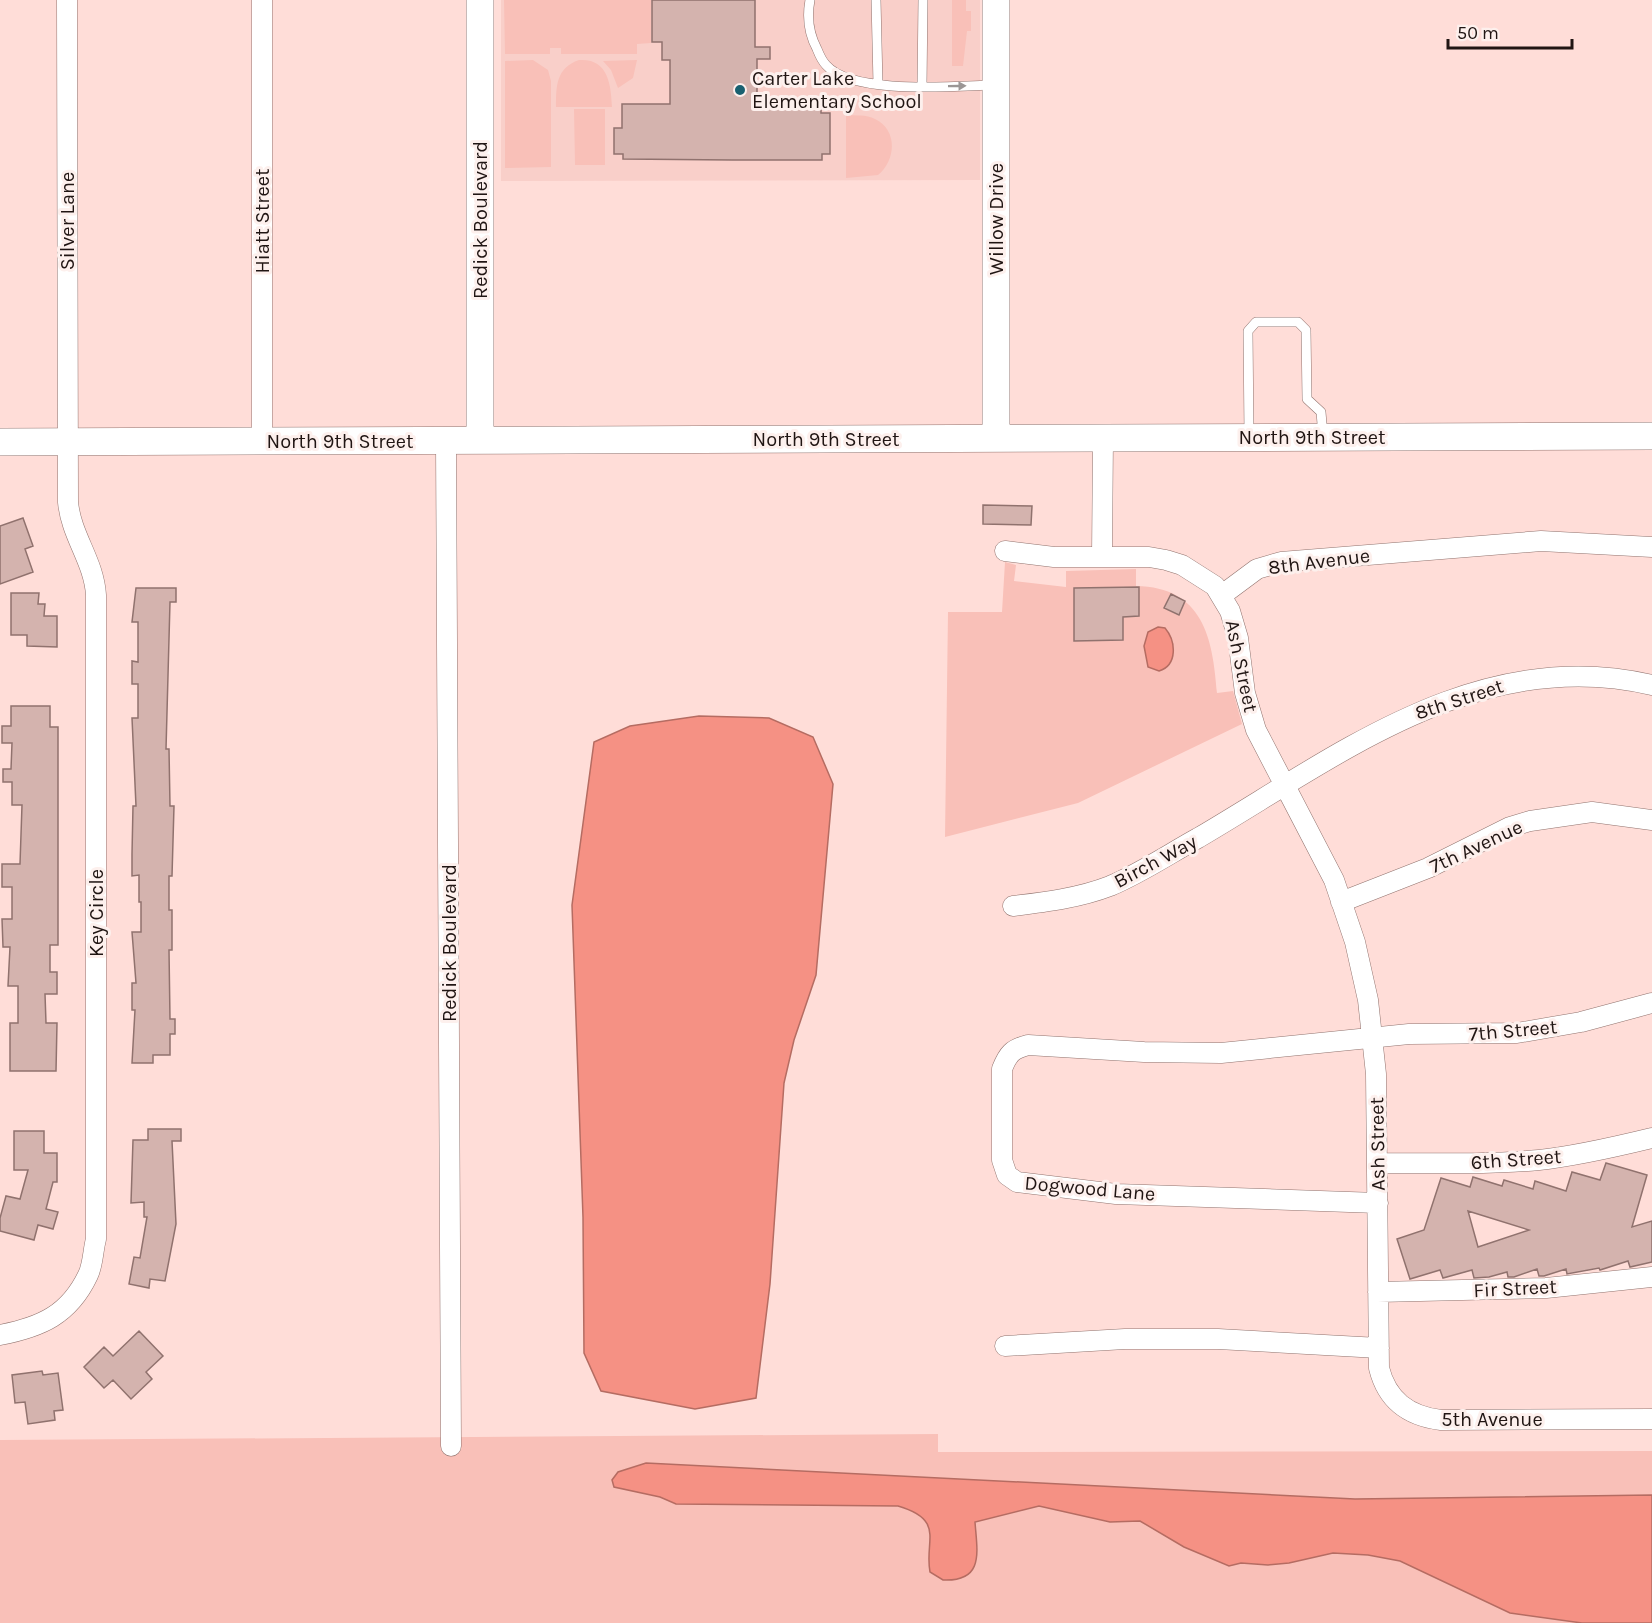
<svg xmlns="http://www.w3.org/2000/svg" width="1652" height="1623" font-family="Karla,sans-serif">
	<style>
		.built { fill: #f9cfc9 }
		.green { fill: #f9c0b8 }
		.water { fill: #f59184; stroke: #b56c62; stroke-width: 1.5 }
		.building { fill: #d4b3ae; stroke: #90726e; stroke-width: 1.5; fill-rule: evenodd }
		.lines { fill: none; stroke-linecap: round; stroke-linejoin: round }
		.lane-casing { stroke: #91736e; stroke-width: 10 }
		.street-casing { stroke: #91736e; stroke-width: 21 }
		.secondary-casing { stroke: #91736e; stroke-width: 28 }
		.lane { stroke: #fff; stroke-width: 9 }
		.street { stroke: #fff; stroke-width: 20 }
		.secondary { stroke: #fff; stroke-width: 27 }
		.oneway { fill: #9b9695 }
		.poi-dot { fill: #196070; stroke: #fdf0ed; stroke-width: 2 }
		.labels { text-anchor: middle; stroke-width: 6; stroke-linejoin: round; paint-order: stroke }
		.poi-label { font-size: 20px; fill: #201513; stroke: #fdf0ed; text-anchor: start }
		.street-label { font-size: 20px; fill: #201513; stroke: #fdf0ed }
	</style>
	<rect width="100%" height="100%" fill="#ffddd8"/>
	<path class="built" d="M 501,0 L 980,0 L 980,180 L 501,181 Z"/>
	<path class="green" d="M 504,0 L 651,0 L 651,43 L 637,44 L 637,54 L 561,54 L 561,48 L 550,48 L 550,54 L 505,54 Z
		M 952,0 L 966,0 L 966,11 L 971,11 L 971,31 L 967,31 L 963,66 L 952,66 Z
		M 533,60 L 548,70 L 551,81 L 551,167 L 505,168 L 505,61 Z
		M 579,60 C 608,58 611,84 612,107 L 556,107 C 556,86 556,68 579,60 Z
		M 637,60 L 633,78 L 618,88 L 611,70 L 603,61 Z
		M 574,109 L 605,109 L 605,165 L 575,165 Z
		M 846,115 C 856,116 866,114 875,119 C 898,130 896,160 878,175 L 846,178 Z
		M 1005,562 L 1016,565 L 1014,581 L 1066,587 L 1066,571 L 1136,569 L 1136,586 C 1203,587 1213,638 1217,693 L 1233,691 L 1242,724 L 1078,803 L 945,837 L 948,612 L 1002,612 Z
		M 938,1434 L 938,1452 L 1652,1451 L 1652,1623 L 0,1623 L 0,1440 Z"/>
	<path class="water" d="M 1158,627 L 1165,628 C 1176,641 1178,665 1159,671 L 1148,667 L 1144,646 L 1148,632 Z
		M 699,716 L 769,718 L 813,737 L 833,784 L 816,975 L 794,1040 L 784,1083 L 770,1284 L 756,1398 L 695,1409 L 601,1391 L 584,1353 L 583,1217 L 572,905 L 594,742 L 630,726 Z
		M 646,1463 L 1355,1499 L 1652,1495 L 1652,1623 L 1582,1623 L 1510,1613 L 1400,1561 L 1368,1555 L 1333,1553 L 1289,1563 L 1268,1565 L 1241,1563 L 1229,1566 L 1184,1547 L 1140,1521 L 1110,1522 L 1039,1506 L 975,1522 C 977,1551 985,1582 943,1580 L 930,1572 C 924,1541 946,1520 898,1506 L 676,1504 L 660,1497 L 614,1487 L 612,1480 L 618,1472 Z"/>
	<path class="building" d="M 652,0 L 755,0 L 755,47 L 770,47 L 770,59 L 757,59 L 757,103 L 821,103 L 821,113 L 830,113 L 830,154 L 822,154 L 822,160 L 732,160 L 623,159 L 623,154 L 614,154 L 614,128 L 622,128 L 622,104 L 670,104 L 670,60 L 662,60 L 662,42 L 652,42 Z
		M 983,505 L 1032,506 L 1031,525 L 983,524 Z
		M 23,518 L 33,546 L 25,549 L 33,572 L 0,584 L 0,526 Z
		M 1139,587 L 1139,616 L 1123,617 L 1123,640 L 1074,641 L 1074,588 Z
		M 136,588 L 176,588 L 176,602 L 170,602 L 166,749 L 169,749 L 170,806 L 174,806 L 172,876 L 169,876 L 169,910 L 172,910 L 172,950 L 169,950 L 170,1019 L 175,1019 L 175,1034 L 170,1034 L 170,1055 L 153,1055 L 153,1063 L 132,1063 L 135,1010 L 132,1010 L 132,983 L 136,983 L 132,932 L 141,932 L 141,902 L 139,902 L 139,875 L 132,876 L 132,854 L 133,806 L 136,806 L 132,718 L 138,718 L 138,684 L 132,684 L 132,661 L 138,662 L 138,622 L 132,622 Z
		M 11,593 L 39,593 L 38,604 L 45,604 L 44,616 L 57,616 L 57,647 L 27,646 L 27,635 L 11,635 Z
		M 1171,594 L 1185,601 L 1179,615 L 1164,608 Z
		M 11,706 L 50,706 L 50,727 L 58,727 L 58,945 L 50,945 L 50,972 L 57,972 L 57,994 L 45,994 L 46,1023 L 57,1023 L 56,1071 L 10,1071 L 10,1023 L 18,1023 L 18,986 L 8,986 L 10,947 L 3,947 L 2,919 L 12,919 L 12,887 L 2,887 L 2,864 L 20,864 L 22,805 L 12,805 L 12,782 L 3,782 L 3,769 L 11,769 L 12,743 L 2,743 L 2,726 L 11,726 Z
		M 148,1129 L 181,1129 L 181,1141 L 172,1141 L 176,1224 L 165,1281 L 150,1279 L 149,1288 L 129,1284 L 134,1257 L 140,1258 L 147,1217 L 144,1217 L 144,1202 L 131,1203 L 133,1140 L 148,1140 Z
		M 14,1131 L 44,1131 L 44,1153 L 57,1153 L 57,1182 L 53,1182 L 46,1209 L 58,1212 L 53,1229 L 38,1225 L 34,1240 L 0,1231 L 0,1218 L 6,1196 L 20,1199 L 28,1170 L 14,1170 Z
		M 1606,1163 L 1647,1175 L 1632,1227 L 1652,1221 L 1652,1262 L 1630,1267 L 1628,1261 L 1600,1270 L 1599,1268 L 1567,1274 L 1566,1269 L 1544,1276 L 1539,1276 L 1537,1269 L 1514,1277 L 1508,1277 L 1507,1272 L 1489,1277 L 1474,1278 L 1472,1270 L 1443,1278 L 1440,1270 L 1410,1279 L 1397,1239 L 1424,1230 L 1441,1178 L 1470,1187 L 1473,1177 L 1502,1186 L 1504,1180 L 1533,1189 L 1535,1181 L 1566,1191 L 1572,1172 L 1600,1180 ZM 1468,1211 L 1529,1230 L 1478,1247 Z
		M 139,1331 L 163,1356 L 146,1372 L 152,1379 L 131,1399 L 113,1380 L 104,1388 L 84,1367 L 104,1347 L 113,1356 Z
		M 42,1371 L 43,1375 L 58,1373 L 63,1410 L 54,1411 L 55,1420 L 28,1424 L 25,1402 L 15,1403 L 12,1375 Z"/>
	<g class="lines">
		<defs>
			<path id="lane" d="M 810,0 C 807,16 809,34 817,49 C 819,54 822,61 826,65 C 852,95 954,86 992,85
				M 876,0 L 878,84
				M 922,86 L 923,0
				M 1249,435 L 1248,331 L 1256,322 L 1298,322 L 1306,330 L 1307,399 L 1321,412 L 1323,436"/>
			<path id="street" d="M 262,0 L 262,441
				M 446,441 L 451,1446
				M 1005,551 L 1054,557 L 1149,557 L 1166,560 L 1182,565 L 1215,586 L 1230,611 L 1238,638 L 1245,693 L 1256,730 L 1334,880 L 1355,942 L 1368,1000 L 1376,1074 L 1379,1368 C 1387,1400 1408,1416 1441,1420 L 1652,1419
				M 1102,557 L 1103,437
				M 1222,595 L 1257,569 L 1281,562 L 1541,541 L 1652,547
				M 1341,902 L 1428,868 L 1510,827 L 1530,821 L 1592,812 L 1652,820
				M 1013,906 C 1046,902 1079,898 1110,886 C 1141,873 1169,854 1198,838 C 1338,756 1479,644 1652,685
				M 1378,1163 C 1431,1163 1485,1165 1539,1160 C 1577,1156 1615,1147 1652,1138
				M 1378,1203 L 1116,1194 L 1017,1182 L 1007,1175 L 1002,1160 L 1002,1069 C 1008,1054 1012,1049 1028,1045 L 1144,1052 L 1221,1053 L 1409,1034 L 1517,1033 L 1581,1022 L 1652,1003
				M 1378,1292 L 1546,1288 L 1652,1277
				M 0,1335 C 41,1327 69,1315 88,1275 C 93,1265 93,1250 96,1239 L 96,595 C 94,561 71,536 68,502 L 67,0
				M 1005,1346 L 1125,1339 L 1218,1339 L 1379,1348"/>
			<path id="secondary" d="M 480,0 L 480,440
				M 996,438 L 996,0
				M 0,442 L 1652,436"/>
		</defs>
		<use href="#lane" class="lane-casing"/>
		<use href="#street" class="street-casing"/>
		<use href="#secondary" class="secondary-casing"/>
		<use href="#lane" class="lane"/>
		<use href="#street" class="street"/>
		<use href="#secondary" class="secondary"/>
	</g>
	<defs><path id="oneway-solid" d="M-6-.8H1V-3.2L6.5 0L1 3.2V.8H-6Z" transform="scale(1.5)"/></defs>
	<use class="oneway" href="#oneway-solid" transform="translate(957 86) rotate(-1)"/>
	<circle class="poi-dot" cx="740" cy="90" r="6"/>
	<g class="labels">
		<g class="poi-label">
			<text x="752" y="85">Carter Lake<tspan x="752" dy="23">Elementary School</tspan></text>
		</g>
		<g class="street-label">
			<text transform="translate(996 219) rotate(-90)" y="7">Willow Drive</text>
			<text transform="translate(480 220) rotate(-90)" y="7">Redick Boulevard</text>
			<text transform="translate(67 221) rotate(-90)" y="7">Silver Lane</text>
			<text transform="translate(262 221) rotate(-90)" y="7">Hiatt Street</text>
			<text x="1312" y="444">North 9th Street</text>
			<text x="826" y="446">North 9th Street</text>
			<text x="340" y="448">North 9th Street</text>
			<text transform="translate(1319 561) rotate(-7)" y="7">8th Avenue</text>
			<text transform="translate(1242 666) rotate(78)" y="7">Ash Street</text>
			<text transform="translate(1459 699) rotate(-18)" y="7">8th Street</text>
			<text transform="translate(1476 846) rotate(-25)" y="7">7th Avenue</text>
			<text transform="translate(1155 861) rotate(-28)" y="7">Birch Way</text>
			<text transform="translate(96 913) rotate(-90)" y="7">Key Circle</text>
			<text transform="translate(449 943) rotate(-90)" y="7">Redick Boulevard</text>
			<text transform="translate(1513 1030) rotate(-5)" y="7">7th Street</text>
			<text transform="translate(1377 1144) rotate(-91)" y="7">Ash Street</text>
			<text transform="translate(1516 1159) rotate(-4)" y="7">6th Street</text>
			<text transform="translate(1090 1188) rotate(5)" y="7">Dogwood Lane</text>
			<text transform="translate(1515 1288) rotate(-3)" y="7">Fir Street</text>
			<text x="1492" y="1426">5th Avenue</text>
		</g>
	</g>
	<path d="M1448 39v9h124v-9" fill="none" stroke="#201513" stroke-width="3"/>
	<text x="1457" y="39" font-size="18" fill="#201513" stroke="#fdf0ed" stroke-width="4.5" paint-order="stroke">50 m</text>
</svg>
